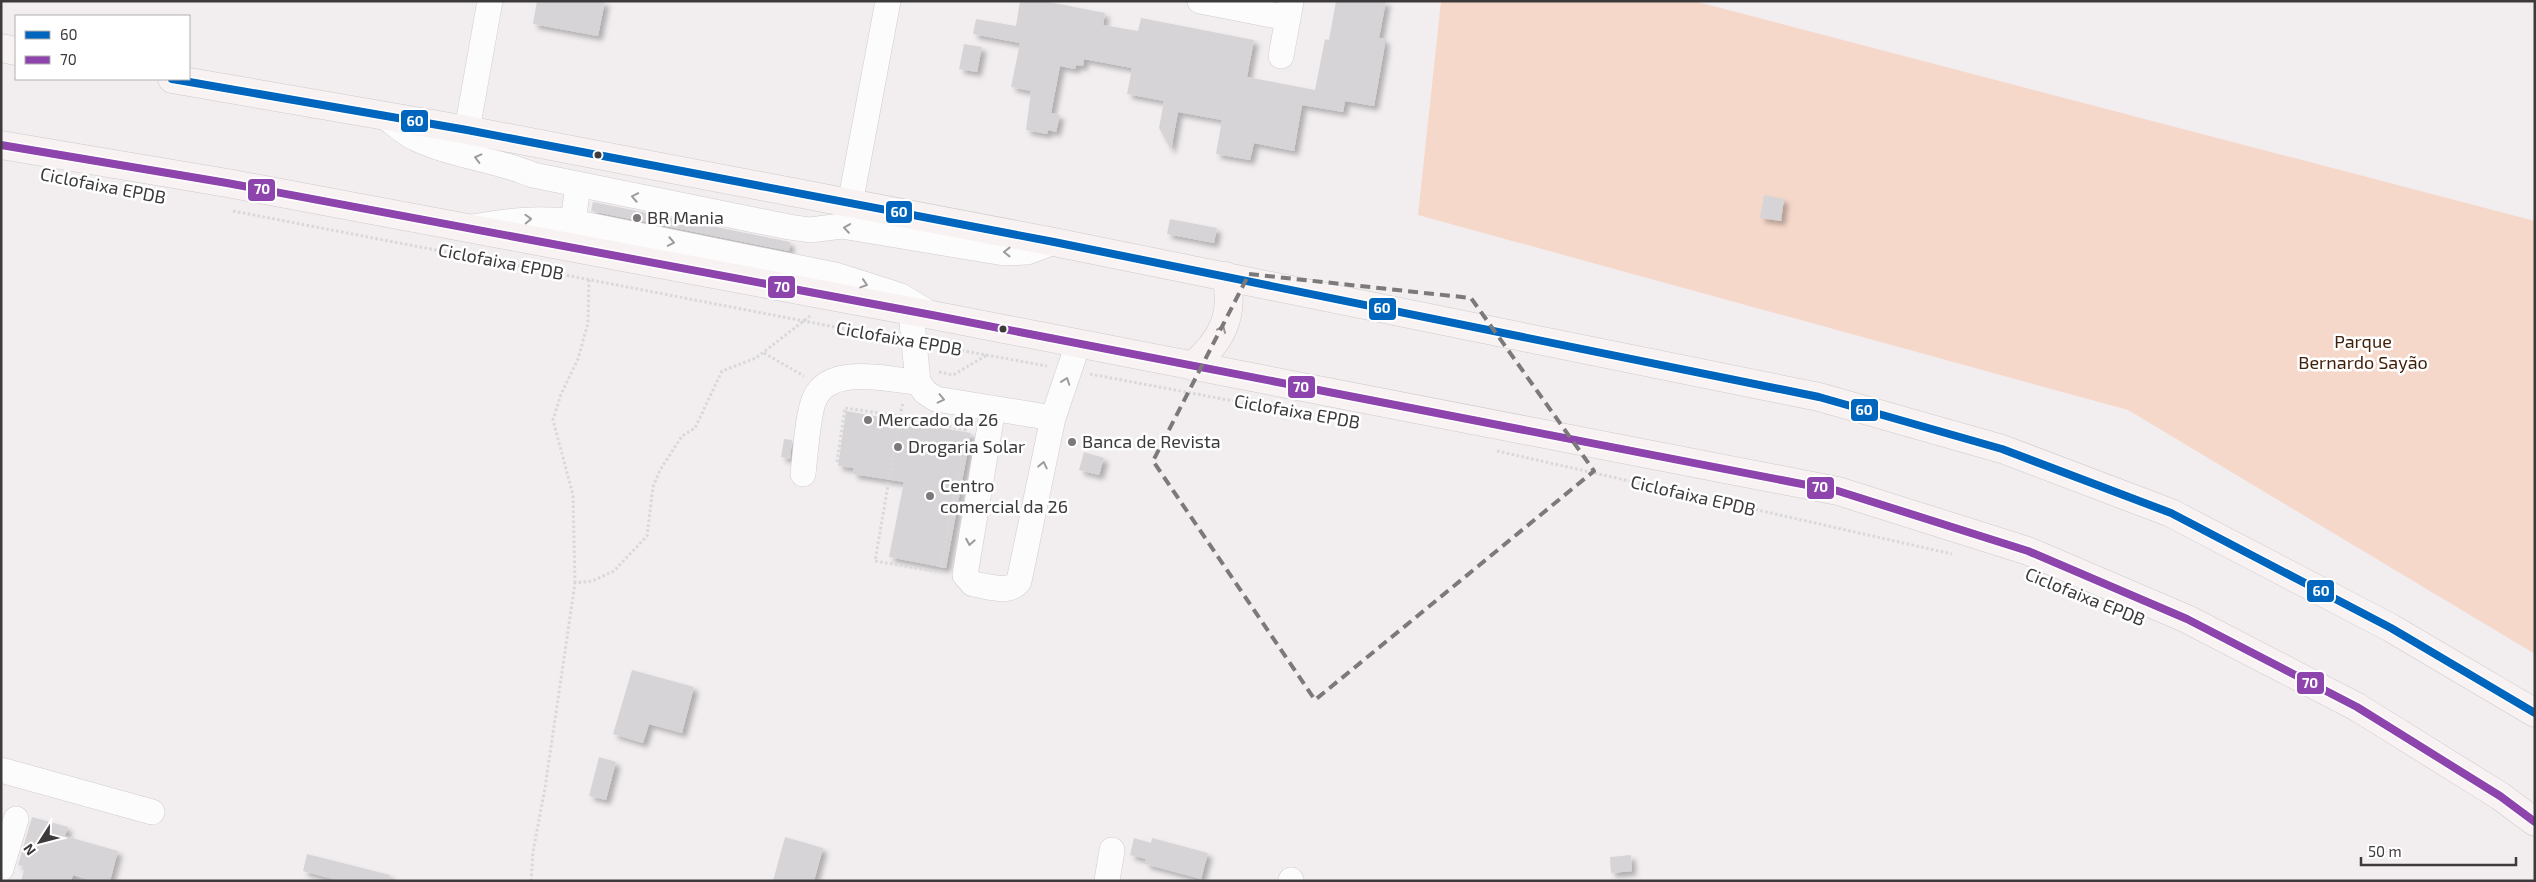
<svg xmlns="http://www.w3.org/2000/svg" width="2536" height="882" font-family="'Exo 2',sans-serif">
	<style>
		.green { fill: #f6d8ca }
		.building { fill: #d6d4d6; filter: url(#shadow) }
		.lines { fill: none; stroke-linecap: round; stroke-linejoin: round }
		.minor-casing { stroke: #d0ccce; stroke-width: 26 }
		.major-casing { stroke: #cccacb; stroke-width: 29 }
		.path { stroke: #d8d8d8; stroke-width: 3; stroke-dasharray: 2.5 2.5; stroke-linecap: butt }
		.minor { stroke: #fdfcfd; stroke-width: 25 }
		.major { stroke: #f8f2f3; stroke-width: 28 }
		.bus-1-casing { stroke: #fff; stroke-width: 11 }
		.bus-2-casing { stroke: #fff; stroke-width: 11 }
		.bus-1 { stroke: #0065bd; stroke-width: 8 }
		.bus-2 { stroke: #8e44ad; stroke-width: 8 }
		.oneway { stroke: #9d9b9c }
		.oneway2 { stroke: #9a9698 }
		.marked { fill: none; stroke: #7c797b; stroke-width: 4; stroke-dasharray: 10 6; stroke-linejoin: round }
		.bus-dot { fill: #3d3a3c; stroke: #fff; stroke-width: 2 }
		.poi-dot { fill: #7c797b; stroke: #fff; stroke-width: 2 }
		.labels { text-anchor: middle; stroke-width: 5; stroke-linejoin: round; paint-order: stroke }
		.street-label { font-size: 18px; fill: #3d3a3c; stroke: #fff }
		.poi-label { font-size: 18px; fill: #3d3a3c; stroke: #fff; text-anchor: start }
		.park-label { font-size: 18px; fill: #42210c; stroke: #fff }
		.line-badge { stroke: #fff; stroke-width: 2 }
		.badge-label { font-size: 14px; text-anchor: middle; font-weight: bold; fill: #fff }
	</style>
	<defs>
		<filter id="shadow"><feDropShadow dx="4.5" dy="4.5" stdDeviation="2.5" flood-color="#0004"/></filter>
	</defs>
	<rect width="100%" height="100%" fill="#f2eef0"/>
	<path class="green" d="M 1441,1 L 1694,1 L 2535,221 L 2535,654 L 2128,410 L 1418,215 Z"/>
	<path class="building" d="M 537,1 L 605,1 L 598,36 L 533,24 Z
		M 1020,1 L 1044,1 L 1105,13 L 1103,25 L 1138,31 L 1141,18 L 1254,40 L 1247,77 L 1315,90 L 1325,39 L 1329,40 L 1336,1 L 1386,1 L 1379,38 L 1385,39 L 1384,50 L 1374,106 L 1345,101 L 1343,112 L 1302,105 L 1294,151 L 1254,143 L 1250,160 L 1216,154 L 1222,120 L 1178,112 L 1171,150 L 1159,128 L 1164,101 L 1127,94 L 1132,68 L 1084,59 L 1083,66 L 1076,65 L 1075,69 L 1060,66 L 1051,113 L 1060,115 L 1056,132 L 1048,130 L 1047,134 L 1026,130 L 1031,91 L 1011,87 L 1020,43 L 973,34 L 976,19 L 1016,26 Z
		M 964,44 L 982,47 L 977,72 L 959,69 Z
		M 1764,195 L 1784,199 L 1781,221 L 1760,218 Z
		M 593,202 L 790,242 L 789,251 L 591,211 Z
		M 1170,219 L 1217,228 L 1214,243 L 1167,234 Z
		M 846,411 L 971,433 L 946,568 L 889,557 L 904,482 L 853,474 L 854,468 L 838,466 Z
		M 784,439 L 792,440 L 790,459 L 781,457 Z
		M 1084,452 L 1104,458 L 1099,475 L 1079,470 Z
		M 632,670 L 694,687 L 682,733 L 649,724 L 643,743 L 613,734 Z
		M 599,757 L 616,762 L 606,800 L 589,796 Z
		M 32,817 L 68,827 L 65,836 L 118,851 L 110,881 L 92,881 L 73,875 L 71,881 L 21,881 L 25,867 L 18,865 Z
		M 785,837 L 823,848 L 814,881 L 773,881 Z
		M 1134,838 L 1151,843 L 1152,838 L 1208,853 L 1201,879 L 1145,864 L 1146,859 L 1130,855 Z
		M 307,854 L 390,875 L 389,881 L 340,881 L 303,871 Z
		M 1631,855 L 1632,871 L 1611,873 L 1610,857 Z"/>
	<g class="lines">
		<defs>
			<path id="minor" d="M 1200,1 L 1288,18
				M 1281,56 L 1291,2
				M 384,116 C 394,123 404,133 415,138 C 452,156 495,159 533,175 L 789,227 L 810,230 L 842,226 L 1004,253 L 1027,252 L 1054,242
				M 467,130 L 490,1
				M 578,186 L 573,222 L 835,275 L 901,296 L 924,310
				M 850,204 L 888,1
				M 473,227 C 507,221 538,217 573,222
				M 911,312 L 918,382 L 925,392 L 936,399 L 1053,418
				M 993,408 L 965,575 L 973,584 C 987,586 1010,595 1019,581 L 1053,418 L 1078,344
				M 803,474 C 805,457 808,411 815,398 C 831,364 888,380 918,382
				M 1,770 L 152,812
				M 1,869 L 16,819
				M 1107,881 L 1112,850
				M 1291,881 L 1291,880"/>
			<path id="major" d="M 1,48 L 16,51
				M 172,79 L 467,130 L 1054,242 L 1819,397 L 2002,449 L 2171,513 L 2391,628 L 2535,713
				M 1,145 L 227,183 L 932,315 L 1838,491 L 2028,551 L 2187,619 L 2357,707 L 2500,796 L 2535,822
				M 1192,366 C 1222,341 1235,315 1226,276"/>
		</defs>
		<use href="#minor" class="minor-casing"/>
		<use href="#major" class="major-casing"/>
		<path class="path" d="M 233,211 L 892,338
			M 937,346 L 1047,366
			M 764,353 L 804,376
			M 939,372 L 953,375 L 987,355
			M 1090,374 L 1292,412
			M 900,416 L 966,430 L 940,572 L 875,561 Z
			M 1497,451 L 1952,554
			M 837,462 L 845,408 L 900,416 L 903,402
			M 575,583 L 573,495 L 553,420 L 561,394 L 578,359 L 588,323 L 589,278
			M 531,881 L 533,852 L 545,788 L 575,583 L 592,581 L 614,571 L 647,536 L 653,487 L 660,470 L 682,436 L 695,428 L 722,371 L 756,358 L 810,316"/>
		<use href="#minor" class="minor"/>
		<use href="#major" class="major"/>
		<defs>
			<path id="bus-1" d="M 172,79 L 467,130 L 1054,242 L 1819,397 L 2002,449 L 2171,513 L 2391,628 L 2535,713"/>
			<path id="bus-2" d="M 1,145 L 227,183 L 932,315 L 1838,491 L 2028,551 L 2187,619 L 2357,707 L 2500,796 L 2535,822"/>
		</defs>
		<use href="#bus-1" class="bus-1-casing"/>
		<use href="#bus-2" class="bus-2-casing"/>
		<use href="#bus-1" class="bus-1"/>
		<use href="#bus-2" class="bus-2"/>
	</g>
	<defs><path id="oneway-chevron" d="M-2-3.5L2.5 0L-2 3.5" fill="none" stroke-width="1.6" stroke-linecap="round" stroke-linejoin="round" transform="scale(1.25)"/></defs>
	<g class="oneway">
		<use href="#oneway-chevron" transform="translate(478 158) rotate(-166)"/>
		<use href="#oneway-chevron" transform="translate(635 197) rotate(-169)"/>
		<use href="#oneway-chevron" transform="translate(528 219) rotate(-2)"/>
		<use href="#oneway-chevron" transform="translate(847 228) rotate(-172)"/>
		<use href="#oneway-chevron" transform="translate(671 242) rotate(11)"/>
		<use href="#oneway-chevron" transform="translate(1007 252) rotate(-180)"/>
		<use href="#oneway-chevron" transform="translate(864 284) rotate(18)"/>
		<use href="#oneway-chevron" transform="translate(1066 381) rotate(-71)"/>
		<use href="#oneway-chevron" transform="translate(941 399) rotate(13)"/>
		<use href="#oneway-chevron" transform="translate(1043 465) rotate(-78)"/>
		<use href="#oneway-chevron" transform="translate(970 542) rotate(100)"/>
	</g>
	<use class="oneway2" href="#oneway-chevron" transform="translate(1222 329) rotate(-67)"/>
	<path class="marked" d="M 1249,274 L 1471,298 L 1594,471 L 1315,700 L 1153,461 Z"/>
	<g class="bus-dot">
		<circle cx="598" cy="155" r="4.5"/>
		<circle cx="1003" cy="329" r="4.5"/>
	</g>
	<g class="poi-dot">
		<circle cx="637" cy="218" r="5"/>
		<circle cx="868" cy="420" r="5"/>
		<circle cx="1072" cy="442" r="5"/>
		<circle cx="898" cy="447" r="5"/>
		<circle cx="930" cy="496" r="5"/>
	</g>
	<g class="labels">
		<g class="street-label">
			<text transform="translate(103 186) rotate(11)" y="6">Ciclofaixa EPDB</text>
			<text transform="translate(501 262) rotate(11)" y="6">Ciclofaixa EPDB</text>
			<text transform="translate(899 339) rotate(10)" y="6">Ciclofaixa EPDB</text>
			<text transform="translate(1297 412) rotate(10)" y="6">Ciclofaixa EPDB</text>
			<text transform="translate(1693 496) rotate(13)" y="6">Ciclofaixa EPDB</text>
			<text transform="translate(2085 597) rotate(22)" y="6">Ciclofaixa EPDB</text>
		</g>
		<g class="poi-label">
			<text x="647" y="224">BR Mania</text>
			<text x="878" y="426">Mercado da 26</text>
			<text x="1082" y="448">Banca de Revista</text>
			<text x="908" y="453">Drogaria Solar</text>
			<text x="940" y="492">Centro<tspan x="940" dy="21">comercial da 26</tspan></text>
		</g>
		<g class="park-label">
			<text x="2363" y="348">Parque<tspan x="2363" dy="21">Bernardo Sayão</tspan></text>
		</g>
	</g>
	<g class="line-badge">
		<rect x="400" y="109" width="29" height="24" rx="5" fill="#0065bd"/>
		<rect x="247" y="178" width="29" height="24" rx="5" fill="#8e44ad"/>
		<rect x="885" y="200" width="28" height="24" rx="5" fill="#0065bd"/>
		<rect x="767" y="275" width="29" height="24" rx="5" fill="#8e44ad"/>
		<rect x="1368" y="297" width="29" height="24" rx="5" fill="#0065bd"/>
		<rect x="1287" y="375" width="29" height="24" rx="5" fill="#8e44ad"/>
		<rect x="1850" y="398" width="29" height="24" rx="5" fill="#0065bd"/>
		<rect x="1806" y="476" width="29" height="24" rx="5" fill="#8e44ad"/>
		<rect x="2306" y="579" width="29" height="24" rx="5" fill="#0065bd"/>
		<rect x="2296" y="671" width="29" height="24" rx="5" fill="#8e44ad"/>
	</g>
	<g class="badge-label">
		<text x="415" y="126">60</text>
		<text x="262" y="194">70</text>
		<text x="899" y="217">60</text>
		<text x="782" y="292">70</text>
		<text x="1382" y="313">60</text>
		<text x="1301" y="392">70</text>
		<text x="1864" y="415">60</text>
		<text x="1820" y="492">70</text>
		<text x="2321" y="596">60</text>
		<text x="2310" y="688">70</text>
	</g>
	<rect width="2536" height="882" fill="none" stroke="#3d3a3c" stroke-width="5"/>
	<rect x="15" y="15" width="175" height="65" fill="#ffffff" stroke="#b1b0b1"/>
	<rect x="25" y="31" width="25" height="8" fill="#0065bd" stroke="#b1b0b1"/>
	<text x="60" y="40" font-size="15" fill="#3d3a3c">60</text>
	<rect x="25" y="56" width="25" height="8" fill="#8e44ad" stroke="#b1b0b1"/>
	<text x="60" y="65" font-size="15" fill="#3d3a3c">70</text>
	<g transform="translate(40 842) rotate(234)" stroke="#ffffff" stroke-width="4" paint-order="stroke">
	<path d="M0-4L9 19L0 12L-9 19Z" fill="#3d3a3c"/>
	<text y="-8" font-size="14" font-weight="bold" text-anchor="middle" fill="#3d3a3c">N</text>
	</g>
	<path d="M2361 857v8h155v-8" fill="none" stroke="#3d3a3c" stroke-width="2.5"/>
	<text x="2368" y="857" font-size="15" fill="#3d3a3c" stroke="#ffffff" stroke-width="4" paint-order="stroke">50 m</text>
</svg>
